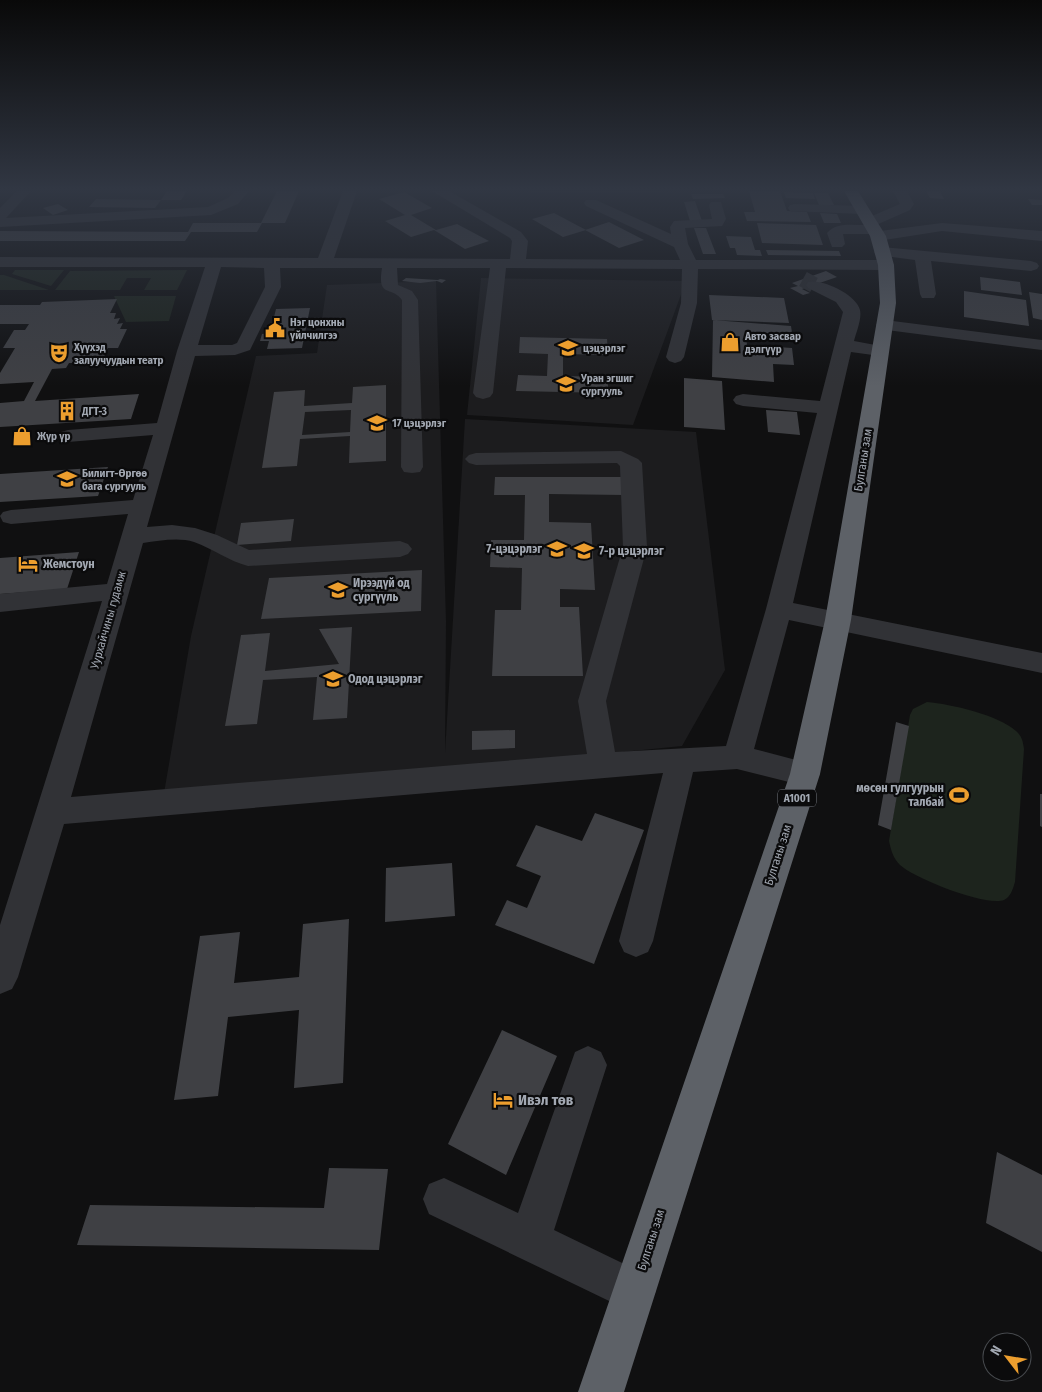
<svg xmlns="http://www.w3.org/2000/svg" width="1042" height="1392" font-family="'Fira Sans Condensed',sans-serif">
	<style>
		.built { fill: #1c1c1e }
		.green { fill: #1d241d }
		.building { fill: #3f4044; fill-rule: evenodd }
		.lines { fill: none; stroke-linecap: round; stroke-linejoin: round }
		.minor-tunnel { stroke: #2d2e31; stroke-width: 16; stroke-dasharray: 16 8; stroke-linecap: butt }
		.minor { fill: #313236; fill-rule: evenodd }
		.highway { fill: #5d6167; fill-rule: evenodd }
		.labels { text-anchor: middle; stroke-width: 4.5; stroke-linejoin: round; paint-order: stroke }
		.far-poi-label { font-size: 11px; font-weight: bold; fill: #a2a8b2; stroke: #0b0b0c; text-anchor: start }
		.shield { fill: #0b0b0c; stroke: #757980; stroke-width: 1 }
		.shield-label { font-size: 11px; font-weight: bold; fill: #a2a8b2 }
		.street-label { font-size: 12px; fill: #a2a8b2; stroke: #0b0b0c }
		.poi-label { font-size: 12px; font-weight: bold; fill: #a2a8b2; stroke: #0b0b0c; text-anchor: start }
		.near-poi-label { font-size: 15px; font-weight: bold; fill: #a2a8b2; stroke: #0b0b0c; text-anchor: start }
	</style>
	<rect width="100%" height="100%" fill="#101011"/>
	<path class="built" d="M 531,191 L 660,191 L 660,193 L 531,193 Z
		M 481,278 L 686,281 L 633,425 L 467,415 Z
		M 436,281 L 446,621 L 445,753 L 465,419 L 696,432 L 725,670 L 682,746 L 444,770 L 164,793 L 191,636 L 256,356 L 317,353 L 327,285 Z"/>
	<path class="green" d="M 15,270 L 64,270 L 51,286 L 12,274 Z
		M 187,270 L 177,290 L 144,290 L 151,278 L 127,278 L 120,290 L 55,290 L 70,271 Z
		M 0,275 L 4,275 L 49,290 L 0,290 Z
		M 114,296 L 176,296 L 169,321 L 126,322 Z
		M 927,702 C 951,704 998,715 1016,731 C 1022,736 1023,742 1024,749 L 1015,882 C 1013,888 1011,897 1004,900 C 986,907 914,878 900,865 C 893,858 891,850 889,841 L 910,715 L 913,709 Z"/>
	<path class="building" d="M 167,191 L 187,191 L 181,200 L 161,200 Z
		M 277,191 L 299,191 L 285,223 L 262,223 L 257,232 L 191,232 L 185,241 L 0,241 L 0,231 L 188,232 L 193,223 L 261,223 Z
		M 749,191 L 780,191 L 787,211 L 807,212 L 811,222 L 747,221 L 744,212 L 755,212 Z
		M 926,191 L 940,191 L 944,199 L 930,198 Z
		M 404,192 L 432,208 L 411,215 L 436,230 L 457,224 L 489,241 L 465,249 L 434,230 L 411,237 L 385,221 L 405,215 L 379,199 Z
		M 784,192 L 813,193 L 815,199 L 786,198 Z
		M 814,193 L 828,193 L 834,205 L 819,205 Z
		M 691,194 L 723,194 L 725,198 L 693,199 Z
		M 96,199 L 161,200 L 155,208 L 89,207 Z
		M 1028,199 L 1042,200 L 1042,205 L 1032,205 Z
		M 695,201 L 702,221 L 690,221 L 684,202 Z
		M 58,204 L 68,210 L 53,215 L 43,208 Z
		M 554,213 L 586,230 L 563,237 L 532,219 Z
		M 820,213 L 837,214 L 841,223 L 824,223 Z
		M 609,222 L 644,240 L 619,248 L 585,230 Z
		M 757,223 L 816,225 L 823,245 L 762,243 Z
		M 694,228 L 706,228 L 716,254 L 703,254 Z
		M 726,236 L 751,237 L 755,250 L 760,250 L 762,256 L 737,255 L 735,248 L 730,248 Z
		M 766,250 L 839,251 L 841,256 L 768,255 Z
		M 826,271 L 837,277 L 802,289 L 810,293 L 803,295 L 790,288 L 798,286 L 792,283 Z
		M 980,277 L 1020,282 L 1022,295 L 981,290 Z
		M 406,278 L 438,280 L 440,279 L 446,280 L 442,283 L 437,281 L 420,283 L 402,281 Z
		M 964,291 L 1026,300 L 1029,326 L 964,317 Z
		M 1029,292 L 1042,294 L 1042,320 L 1033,318 Z
		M 709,295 L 784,298 L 789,323 L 712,320 Z
		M 117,299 L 110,313 L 116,313 L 114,319 L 120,318 L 117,324 L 123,323 L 120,329 L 127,329 L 118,348 L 108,348 L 103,359 L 86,359 L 85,363 L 69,363 L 66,368 L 52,369 L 35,401 L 139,394 L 131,419 L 0,427 L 0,403 L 24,401 L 34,382 L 0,384 L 0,373 L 15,348 L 3,348 L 14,330 L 25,330 L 29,324 L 0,324 L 0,305 L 40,305 L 42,302 Z
		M 310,308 L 302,348 L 267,349 L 269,341 L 260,341 L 262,334 L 270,333 L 276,309 Z
		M 713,320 L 791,326 L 793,339 L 746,335 L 747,345 L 792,348 L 794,365 L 773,364 L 774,382 L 712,377 Z
		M 520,337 L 607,339 L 608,355 L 563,354 L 563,376 L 608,377 L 608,393 L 516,391 L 518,375 L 547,376 L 548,354 L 519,353 Z
		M 684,378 L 722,381 L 725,430 L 684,427 Z
		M 386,385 L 386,461 L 349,463 L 350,436 L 300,439 L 297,466 L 262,468 L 274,392 L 305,390 L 304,406 L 352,403 L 353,387 ZM 351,410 L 350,432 L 302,435 L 305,412 Z
		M 766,410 L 797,412 L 800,435 L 768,432 Z
		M 108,467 L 98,496 L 0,502 L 0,474 Z
		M 495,477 L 622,477 L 624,495 L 549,494 L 549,522 L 591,523 L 595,590 L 560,589 L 560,607 L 579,607 L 583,676 L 492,676 L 495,610 L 521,610 L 522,568 L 490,567 L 491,540 L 524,540 L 525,495 L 494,495 Z
		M 294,519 L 291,541 L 237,545 L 241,523 Z
		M 79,552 L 67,589 L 0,594 L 0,558 Z
		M 422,570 L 421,611 L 261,619 L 269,578 Z
		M 352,627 L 347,718 L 313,720 L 317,677 L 263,680 L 257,724 L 225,726 L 241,635 L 270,633 L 265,671 L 339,664 L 319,629 Z
		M 896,722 L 909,726 L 891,830 L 878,825 Z
		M 515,730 L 515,748 L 472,750 L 472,731 Z
		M 1040,794 L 1042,794 L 1042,827 L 1040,826 Z
		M 595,813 L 644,830 L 594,964 L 495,925 L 507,900 L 527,908 L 541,876 L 516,866 L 536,825 L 582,841 Z
		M 452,863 L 455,916 L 385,922 L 386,868 Z
		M 349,919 L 343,1083 L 294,1088 L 299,1010 L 228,1017 L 218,1096 L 174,1100 L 200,936 L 240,932 L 234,983 L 299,977 L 303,924 Z
		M 502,1030 L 557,1056 L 506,1175 L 448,1144 Z
		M 997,1152 L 1042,1175 L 1042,1252 L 986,1223 Z
		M 329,1168 L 388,1169 L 379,1250 L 77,1245 L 90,1205 L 324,1208 Z"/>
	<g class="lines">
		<path class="minor-tunnel" d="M 803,279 L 814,285"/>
		<path class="minor" d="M 17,191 L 31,191 L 6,218 L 208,207 L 228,198 L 235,191 L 249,191 L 238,204 L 211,215 L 0,227 L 0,208 Z
			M 343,191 L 357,191 L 334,258 L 510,259 L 512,241 L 510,238 L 432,191 L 449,191 L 521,232 L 528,241 L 526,259 L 680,260 L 674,247 L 586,206 L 584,203 L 586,200 L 596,200 L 671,234 L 670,227 L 674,221 L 712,219 L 709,205 L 711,202 L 721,202 L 726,219 L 722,226 L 685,228 L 688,244 L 696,260 L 886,260 L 892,262 L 894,265 L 892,268 L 886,270 L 698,269 L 697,303 L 684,357 L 681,361 L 675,363 L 669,361 L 666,357 L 681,303 L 682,269 L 506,268 L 493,393 L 490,397 L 483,399 L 476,397 L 473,393 L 490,268 L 397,268 L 398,285 L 412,291 L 418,300 L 423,467 L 420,472 L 412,473 L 404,472 L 401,467 L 402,300 C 391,285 377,299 382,268 L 280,268 L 281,287 L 250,350 L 235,355 L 195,356 L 147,527 L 172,525 L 195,528 L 217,535 L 249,550 L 400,541 L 408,544 L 412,549 L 408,554 L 400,557 L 248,566 C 229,561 213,549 194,542 C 178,537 159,541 143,543 L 71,797 L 587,754 L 578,701 L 623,547 L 620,466 L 617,463 L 476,465 L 469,463 L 465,459 L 469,455 L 476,453 L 621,451 L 638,459 L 642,463 L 647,547 L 606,701 L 615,752 L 726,746 L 766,609 L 817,413 L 743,406 L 736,404 L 733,400 L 736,396 L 743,394 L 820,401 L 843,312 L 836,302 L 808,288 L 806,285 L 808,282 C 822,278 857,295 860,310 C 862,319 856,333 854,341 L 886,347 L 889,351 L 886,355 L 880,356 L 851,352 L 793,603 L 1042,653 L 1042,673 L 789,620 L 754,749 L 815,765 L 820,774 L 815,783 L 805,786 L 737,769 L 693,772 L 653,941 L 648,952 L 636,957 L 624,952 L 619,941 L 663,773 L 64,824 L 18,977 L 12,989 L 0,994 L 0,925 L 102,601 L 0,612 L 0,594 L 107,584 L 128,514 L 11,524 L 3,522 L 0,516 L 3,512 L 11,510 L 133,500 L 153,435 L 68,442 L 61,440 L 58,436 L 61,432 L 68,430 L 157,423 L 177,351 L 205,267 L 0,267 L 0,257 L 318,258 ZM 221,267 L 264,268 L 265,287 L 237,343 L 232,345 L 198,345 Z
			M 893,191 L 907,191 L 914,204 L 910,210 L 876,225 L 881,229 L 880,231 L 942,223 L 1042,231 L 1042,241 L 942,231 L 878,241 L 873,239 L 870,236 L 872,234 L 843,234 L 845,244 L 842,247 L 832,247 L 827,233 C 836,222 852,225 865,225 L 863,222 L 865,219 L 900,204 Z
			M 795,204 L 862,206 L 867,207 L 869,210 L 867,213 L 862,214 L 790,211 L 788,208 L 790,205 Z
			M 882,247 L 1031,261 L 1037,263 L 1039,266 L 1037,269 L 1031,271 L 931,261 L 936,294 L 934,298 L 922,298 L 920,294 L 915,260 L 877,255 L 874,252 L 877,249 Z
			M 885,320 L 1042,340 L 1042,350 L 879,329 L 876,325 L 879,321 Z
			M 588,1046 L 601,1052 L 607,1065 L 554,1230 L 649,1276 L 656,1291 L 649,1306 L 634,1313 L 429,1214 L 423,1199 L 429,1184 L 444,1178 L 518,1213 L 575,1052 Z"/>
		<path class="highway" d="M 844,191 L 858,191 L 886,236 L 894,265 L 896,303 L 851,620 L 820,774 L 624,1392 L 578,1392 L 790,774 L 825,620 L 880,303 L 878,265 L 870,236 Z"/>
	</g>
	<linearGradient id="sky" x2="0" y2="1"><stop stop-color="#090909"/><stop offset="0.49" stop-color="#313743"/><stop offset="1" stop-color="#313743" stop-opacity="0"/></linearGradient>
	<rect width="1042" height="386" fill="url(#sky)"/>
	<defs>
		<symbol id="civic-bare" viewBox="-9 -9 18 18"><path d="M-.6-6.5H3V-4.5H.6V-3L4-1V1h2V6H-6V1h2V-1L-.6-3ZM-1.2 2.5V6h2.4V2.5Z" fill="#ec9e2e" stroke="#0b0b0c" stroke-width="2.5" paint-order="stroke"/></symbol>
		<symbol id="shop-bare" viewBox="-9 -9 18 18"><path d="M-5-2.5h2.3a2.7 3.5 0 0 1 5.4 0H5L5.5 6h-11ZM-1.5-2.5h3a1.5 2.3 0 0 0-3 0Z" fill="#ec9e2e" stroke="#0b0b0c" stroke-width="2.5" paint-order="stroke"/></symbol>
		<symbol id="school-bare" viewBox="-9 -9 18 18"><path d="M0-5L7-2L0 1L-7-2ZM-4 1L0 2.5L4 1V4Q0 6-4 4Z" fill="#ec9e2e" stroke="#0b0b0c" stroke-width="2.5" paint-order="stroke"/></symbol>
		<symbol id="theatre-bare" viewBox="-9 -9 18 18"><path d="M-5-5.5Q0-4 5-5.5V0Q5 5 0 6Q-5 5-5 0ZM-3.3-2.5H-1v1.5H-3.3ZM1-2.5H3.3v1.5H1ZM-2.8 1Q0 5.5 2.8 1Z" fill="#ec9e2e" stroke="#0b0b0c" stroke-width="2.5" paint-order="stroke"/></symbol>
		<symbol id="building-bare" viewBox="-9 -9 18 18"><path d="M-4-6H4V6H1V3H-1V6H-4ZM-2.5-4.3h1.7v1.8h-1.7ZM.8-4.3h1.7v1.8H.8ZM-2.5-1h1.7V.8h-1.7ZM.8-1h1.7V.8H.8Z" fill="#ec9e2e" stroke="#0b0b0c" stroke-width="2.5" paint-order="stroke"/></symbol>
		<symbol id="hotel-bare" viewBox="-9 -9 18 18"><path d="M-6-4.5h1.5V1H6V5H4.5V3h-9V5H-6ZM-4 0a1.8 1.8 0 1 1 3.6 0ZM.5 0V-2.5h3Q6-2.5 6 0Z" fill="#ec9e2e" stroke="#0b0b0c" stroke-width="2.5" paint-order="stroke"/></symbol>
		<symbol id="stadium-bare" viewBox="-9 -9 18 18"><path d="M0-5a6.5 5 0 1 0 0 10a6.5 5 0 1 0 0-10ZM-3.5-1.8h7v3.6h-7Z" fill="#ec9e2e" stroke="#0b0b0c" stroke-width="2.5" paint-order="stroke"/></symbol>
	</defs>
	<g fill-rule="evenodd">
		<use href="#civic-bare" x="261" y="314" width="28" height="28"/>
		<use href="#shop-bare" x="716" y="328" width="28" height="28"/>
		<use href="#school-bare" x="554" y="334" width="28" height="28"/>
		<use href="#theatre-bare" x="45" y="339" width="28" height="28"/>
		<use href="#school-bare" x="552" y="370" width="28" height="28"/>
		<use href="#building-bare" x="53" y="397" width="28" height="28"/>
		<use href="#school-bare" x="363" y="409" width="28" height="28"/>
		<use href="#shop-bare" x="8" y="422" width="28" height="28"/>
		<use href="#school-bare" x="53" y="465" width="28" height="28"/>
		<use href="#school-bare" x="543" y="535" width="28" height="28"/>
		<use href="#school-bare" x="570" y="537" width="28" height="28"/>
		<use href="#hotel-bare" x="14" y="550" width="28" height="28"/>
		<use href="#school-bare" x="324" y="576" width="28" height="28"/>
		<use href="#school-bare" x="319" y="665" width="28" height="28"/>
		<use href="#stadium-bare" x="945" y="781" width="28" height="28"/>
		<use href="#hotel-bare" x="489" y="1086" width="28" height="28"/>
	</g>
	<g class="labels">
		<g class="far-poi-label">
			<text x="290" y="326">Нэг цонхны<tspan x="290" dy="13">үйлчилгээ</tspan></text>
			<text x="745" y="340">Авто засвар<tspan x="745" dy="13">дэлгүүр</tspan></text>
			<text x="74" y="351">Хүүхэд<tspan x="74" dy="13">залуучуудын театр</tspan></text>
			<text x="583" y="352">цэцэрлэг</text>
			<text x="581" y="382">Уран эгшиг<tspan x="581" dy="13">сургууль</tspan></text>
			<text x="82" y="415">ДГТ-3</text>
			<text x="392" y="427">17 цэцэрлэг</text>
			<text x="37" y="440">Жүр үр</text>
			<text x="82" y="477">Билигт-Өргөө<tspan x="82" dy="13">бага сургууль</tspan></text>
		</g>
		<rect class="shield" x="778" y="789.5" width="38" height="17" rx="4"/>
		<g class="shield-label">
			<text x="797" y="802">A1001</text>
		</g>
		<g class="street-label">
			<text transform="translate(863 460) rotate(-81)" y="4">Булганы зам</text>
			<text transform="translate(108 620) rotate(-74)" y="4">Уурхайчины гудамж</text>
			<text transform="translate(778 855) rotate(-72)" y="4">Булганы зам</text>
			<text transform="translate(651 1240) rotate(-72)" y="4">Булганы зам</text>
		</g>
		<g class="poi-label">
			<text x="542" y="553" text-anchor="end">7-цэцэрлэг</text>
			<text x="599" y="555">7-р цэцэрлэг</text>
			<text x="43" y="568">Жемстоун</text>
			<text x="353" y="587">Ирээдүй од<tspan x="353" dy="14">сургүүль</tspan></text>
			<text x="348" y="683">Одод цэцэрлэг</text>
			<text x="944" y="792" text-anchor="end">мөсөн гулгуурын<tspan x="944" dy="14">талбай</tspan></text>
		</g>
		<g class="near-poi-label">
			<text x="518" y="1105">Ивэл төв</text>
		</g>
	</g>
	<g transform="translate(1007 1357) rotate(301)"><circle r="24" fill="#0b0b0c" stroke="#474a4e"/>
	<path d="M0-4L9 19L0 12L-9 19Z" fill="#ec9e2e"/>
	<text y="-8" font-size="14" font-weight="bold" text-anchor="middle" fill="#a2a8b2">N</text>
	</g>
</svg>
